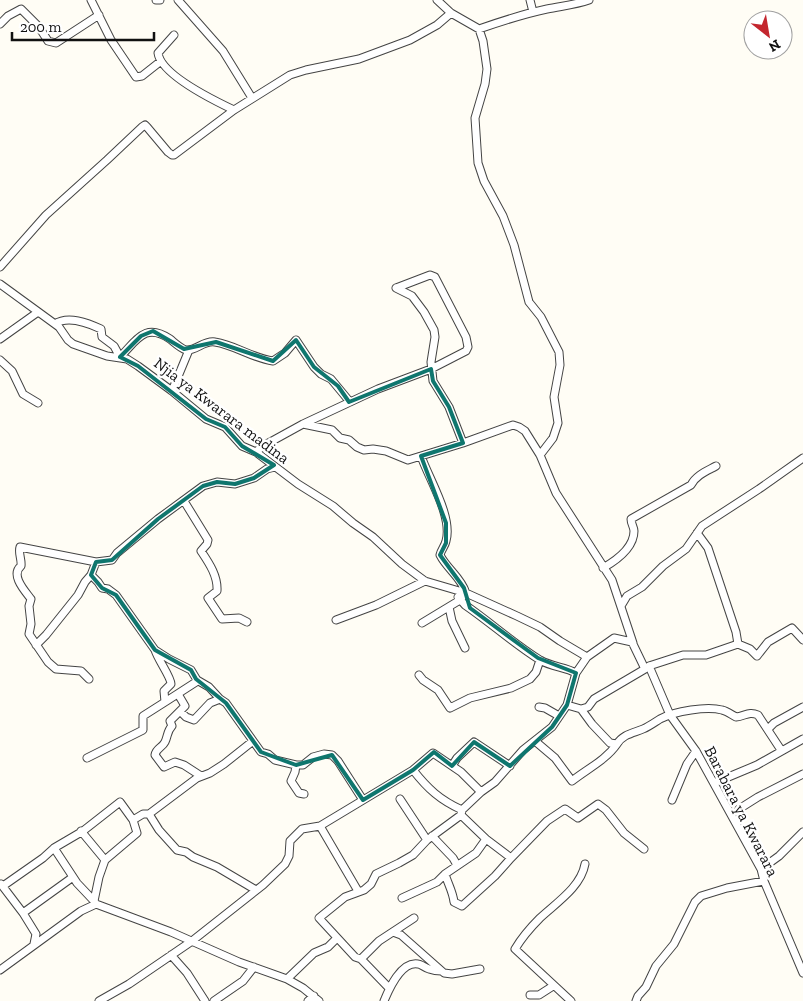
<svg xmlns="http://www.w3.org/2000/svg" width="803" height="1001" font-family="'Zilla Slab',serif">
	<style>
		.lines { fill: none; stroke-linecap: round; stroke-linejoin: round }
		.minor-casing { stroke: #444; stroke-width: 9 }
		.minor { stroke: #fff; stroke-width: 7 }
		.marked { fill: none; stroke: #0f766e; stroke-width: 4; stroke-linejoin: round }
		.labels { text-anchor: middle; stroke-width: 5; stroke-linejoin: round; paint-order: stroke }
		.street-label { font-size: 16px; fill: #111; stroke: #fff }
	</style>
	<rect width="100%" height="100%" fill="#fffdf5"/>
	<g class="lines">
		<defs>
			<path id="minor" d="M 91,0 L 111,40 L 136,77 L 142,76 L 161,61
				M 156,0 L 160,0
				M 178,0 L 223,51 L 252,98
				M 437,0 L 451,13 L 479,29 L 483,41 L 487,69 L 485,84 L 475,118 L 478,163 L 484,181 L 503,216 L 514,245 L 529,302 L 541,317 L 559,352 L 560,365 L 554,397 L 558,423 L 553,438 L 540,455
				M 530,0 L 533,12
				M 0,24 L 8,16 L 21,9 L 39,27 L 48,41 L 56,43 L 99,15
				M 479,29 C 502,21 523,14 547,9 C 561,6 575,5 589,0
				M 174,35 L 158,53 C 161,75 215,101 234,110
				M 0,267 L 46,215 L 107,160 L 142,127 L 145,125 L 147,127 L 168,152 L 172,155 L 174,155 L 234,110 L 290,75 L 306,70 L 359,59 L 410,40 L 437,25 L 451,13
				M 0,284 L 59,327 L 68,340 L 73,344 L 107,356 L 127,359 L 138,366 L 172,391 L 206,419 L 225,427 L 242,446 L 256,452 L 298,484 L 333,506 L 353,523 L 373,537 L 402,564 L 425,581 L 466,593 L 517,616 L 540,627 L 560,641 L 587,657
				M 396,288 L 412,296 L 424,312 L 434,330 L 435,337 L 431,362 L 433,381 L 449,407 L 463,443
				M 55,324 C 68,315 88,323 101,329 L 102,337 L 114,346 L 120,357 C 137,340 145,322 170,339 C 175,343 180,348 186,350 C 196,351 204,340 215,342 C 235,345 252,358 273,361 L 285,353 L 296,340 L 314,367 L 321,374 L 331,379 L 350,402
				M 0,339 L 38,312
				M 0,360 L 12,371 L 23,394 L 38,403
				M 172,391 L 189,350
				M 303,424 L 332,430 L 340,438 L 349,440 L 357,447 L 364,450 L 373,449 L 386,451 L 408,460 L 463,443 L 513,425 L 519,427 L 525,431 L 540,455 L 556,493 L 612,580 L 633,643
				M 256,452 L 263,446 L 303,424 L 378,389 L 431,369 L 466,351 L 468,347 L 466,337 L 435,277 L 430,275 L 396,288
				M 421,456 C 429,479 453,517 446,541 C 445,546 441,550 440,555 C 447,569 461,577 466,593 L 460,600 L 422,623
				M 184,501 L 208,540 L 207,544 L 201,551 C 209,563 218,576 217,591 L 208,598 L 222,619 L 239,618 L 247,622
				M 697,533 L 708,548 L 736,632 L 738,644
				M 603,568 C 617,560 634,548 634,531 C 634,527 631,524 631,519 L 691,485 C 696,475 707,471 716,466
				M 91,575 L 98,582 L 102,588 L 108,589 L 116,595 L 155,650 L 169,659 L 191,670 L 197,680 L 209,687 L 220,699 L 226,703 L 261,752 L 268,754 L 275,760 L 296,765 L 303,765 L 313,757 L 324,754 L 332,755 L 338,761 L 363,800
				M 458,597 L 465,605 C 490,622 514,644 540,660 C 552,667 565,667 576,673
				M 621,606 L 627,596 L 642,587 L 663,566 L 686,549 L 702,526 L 759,489 L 803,458
				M 449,607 L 452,621 L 465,648
				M 336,620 L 376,605 L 425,581
				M 36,645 L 46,635 L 78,595 L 85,582 L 91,575 L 96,562
				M 649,666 L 683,655 L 706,655 L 738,644 L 750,649 L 757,656 L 768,642 L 792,628 L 803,640
				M 419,675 L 423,680 L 438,690 L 450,708 L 470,698 L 511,688 L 530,679 L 536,672 L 540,660
				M 89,679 L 81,671 L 56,669 L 48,662 L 29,634 L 31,624 L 29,606 L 31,599 C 25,591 10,575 21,566 C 22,560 18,553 20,547 L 96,562 L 112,560 L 117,553 L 158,519 L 203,486 L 217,482 L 235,484 L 254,478 L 267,469 L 275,467
				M 178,694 L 185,706 L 170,721 L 172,726 C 167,731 168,736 165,742 C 162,748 156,748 155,755 L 164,767 L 175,762 L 184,765 L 201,776
				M 165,702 L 196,682 L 196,679
				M 567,705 L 581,709 L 592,724 L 610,743 L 617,744 C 623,734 634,733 643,729 C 650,726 655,722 660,719 C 675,711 707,706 722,710 C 727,711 732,715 736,717 C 745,716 749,711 758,715 L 781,750
				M 539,707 L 545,708 L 559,716
				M 581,709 L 588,707 L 594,699 L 645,669
				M 180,711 L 186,717 L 194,720 L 210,703 L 220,699
				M 768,729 L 774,723 L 803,707
				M 535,741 L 555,758 L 572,781 C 587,769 606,760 617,744
				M 87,758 L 143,730 L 143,716 L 165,702 L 164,691 L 171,684 C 171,677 158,660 155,650
				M 296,765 L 295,772 L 291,781 L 299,793 L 304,794
				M 452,766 L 457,758 L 474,742 L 510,766
				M 413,770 C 428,789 440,800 462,810
				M 714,783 L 757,765 L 803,739
				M 400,799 L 427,840
				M 672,800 L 687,764 L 696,751
				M 739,809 L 758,797 L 803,774
				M 149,814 L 159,830 L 177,850 L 186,852 L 193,857 L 217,867 L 256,890
				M 461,815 L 486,839 L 511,858 L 547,821 L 565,809 L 578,818 L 598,804 L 606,810 L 624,833 L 644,849
				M 133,820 L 143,814 L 149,814 L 197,778 L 210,773 L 224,764 L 253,741
				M 320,826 L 358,891
				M 81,831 L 105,860
				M 432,836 L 453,858 L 457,865
				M 54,848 L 77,883 L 94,901
				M 761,869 L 779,856 L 803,832
				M 445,874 C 448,884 453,892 454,902 L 462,906 L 495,876 L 511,858
				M 1,884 L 23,913 L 36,934 L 34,944
				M 3,886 L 43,858 L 54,848 L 83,831 L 120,802 L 133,820 L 137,833 L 105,860 L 99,877 L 94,901 L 96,904 L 171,932 L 239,962 L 287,979 L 314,953 L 328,947 L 337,938
				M 402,898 L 437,882 L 445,874 L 476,853 L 486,839
				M 23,913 L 73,877
				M 393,932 L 401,935 L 444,973 L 452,974 L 480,969
				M 171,955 L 187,973 L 205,1001
				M 361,959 L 379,941 L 414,918
				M 0,970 L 81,911 L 96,904
				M 287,979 L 303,988 L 319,1001
				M 389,988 L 361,959 L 355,957 L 319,918 L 345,897 L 364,890 L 371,884 L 376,874 L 399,863 L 413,855 L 427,840 L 461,815 L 462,810 L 481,792 L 495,782 L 523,750 L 552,727 L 567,705 L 576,673 L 587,657 L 614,638 L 632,642 L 645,669 L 649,666 L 670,715 L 696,751 L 761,869 L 764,881 L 803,973
				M 530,995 L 539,995 L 553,986
				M 99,1001 L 129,984 L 192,941 L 263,885 L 285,864 L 289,856 L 290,841 L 302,829 L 320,826 L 413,770 L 433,753 L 461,772 L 481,792
				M 214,1001 L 243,981 L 254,967
				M 308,1001 L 314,996
				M 384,1001 C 389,989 401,961 418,964 C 421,964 425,968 429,969 C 432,970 437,971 441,971
				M 571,1001 L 515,949 C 521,939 531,927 540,918 C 556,903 581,887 585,864
				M 636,1001 L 638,996 L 646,987 L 656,966 L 674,944 L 695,902 L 701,896 L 727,888 L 764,881"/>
		</defs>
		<use href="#minor" class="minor-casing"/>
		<use href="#minor" class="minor"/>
	</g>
	<path class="marked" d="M 153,331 L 184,349 L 216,342 L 273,361 L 296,340 L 314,367 L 338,386 L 349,402 L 431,369 L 433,381 L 449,407 L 463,443 L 421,456 L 446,523 L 446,543 L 440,555 L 464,588 L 470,608 L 538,658 L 576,673 L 567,705 L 552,727 L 510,766 L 474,742 L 452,766 L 434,752 L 413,770 L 363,800 L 332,755 L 296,765 L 261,752 L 226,703 L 196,679 L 191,670 L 155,650 L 116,595 L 102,588 L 91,575 L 96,562 L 112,560 L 158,519 L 203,486 L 217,482 L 235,484 L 254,478 L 274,465 L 242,446 L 225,427 L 206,419 L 138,366 L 120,357 L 141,336 Z"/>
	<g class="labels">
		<g class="street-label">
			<text transform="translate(222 410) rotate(37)" y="6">Njia ya Kwarara madina</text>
			<text transform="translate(742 811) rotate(63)" y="6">Barabara ya Kwarara</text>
		</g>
	</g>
	<g transform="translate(768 35) rotate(149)"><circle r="24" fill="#ffffff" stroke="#a0a0a0"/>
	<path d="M0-4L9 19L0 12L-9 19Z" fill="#c4262e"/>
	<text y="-8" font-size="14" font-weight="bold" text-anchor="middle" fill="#111111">N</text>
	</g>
	<path d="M12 32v8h142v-8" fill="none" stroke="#111111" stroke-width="2.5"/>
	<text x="20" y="32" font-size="15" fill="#111111" stroke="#ffffff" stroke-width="4" paint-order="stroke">200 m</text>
</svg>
